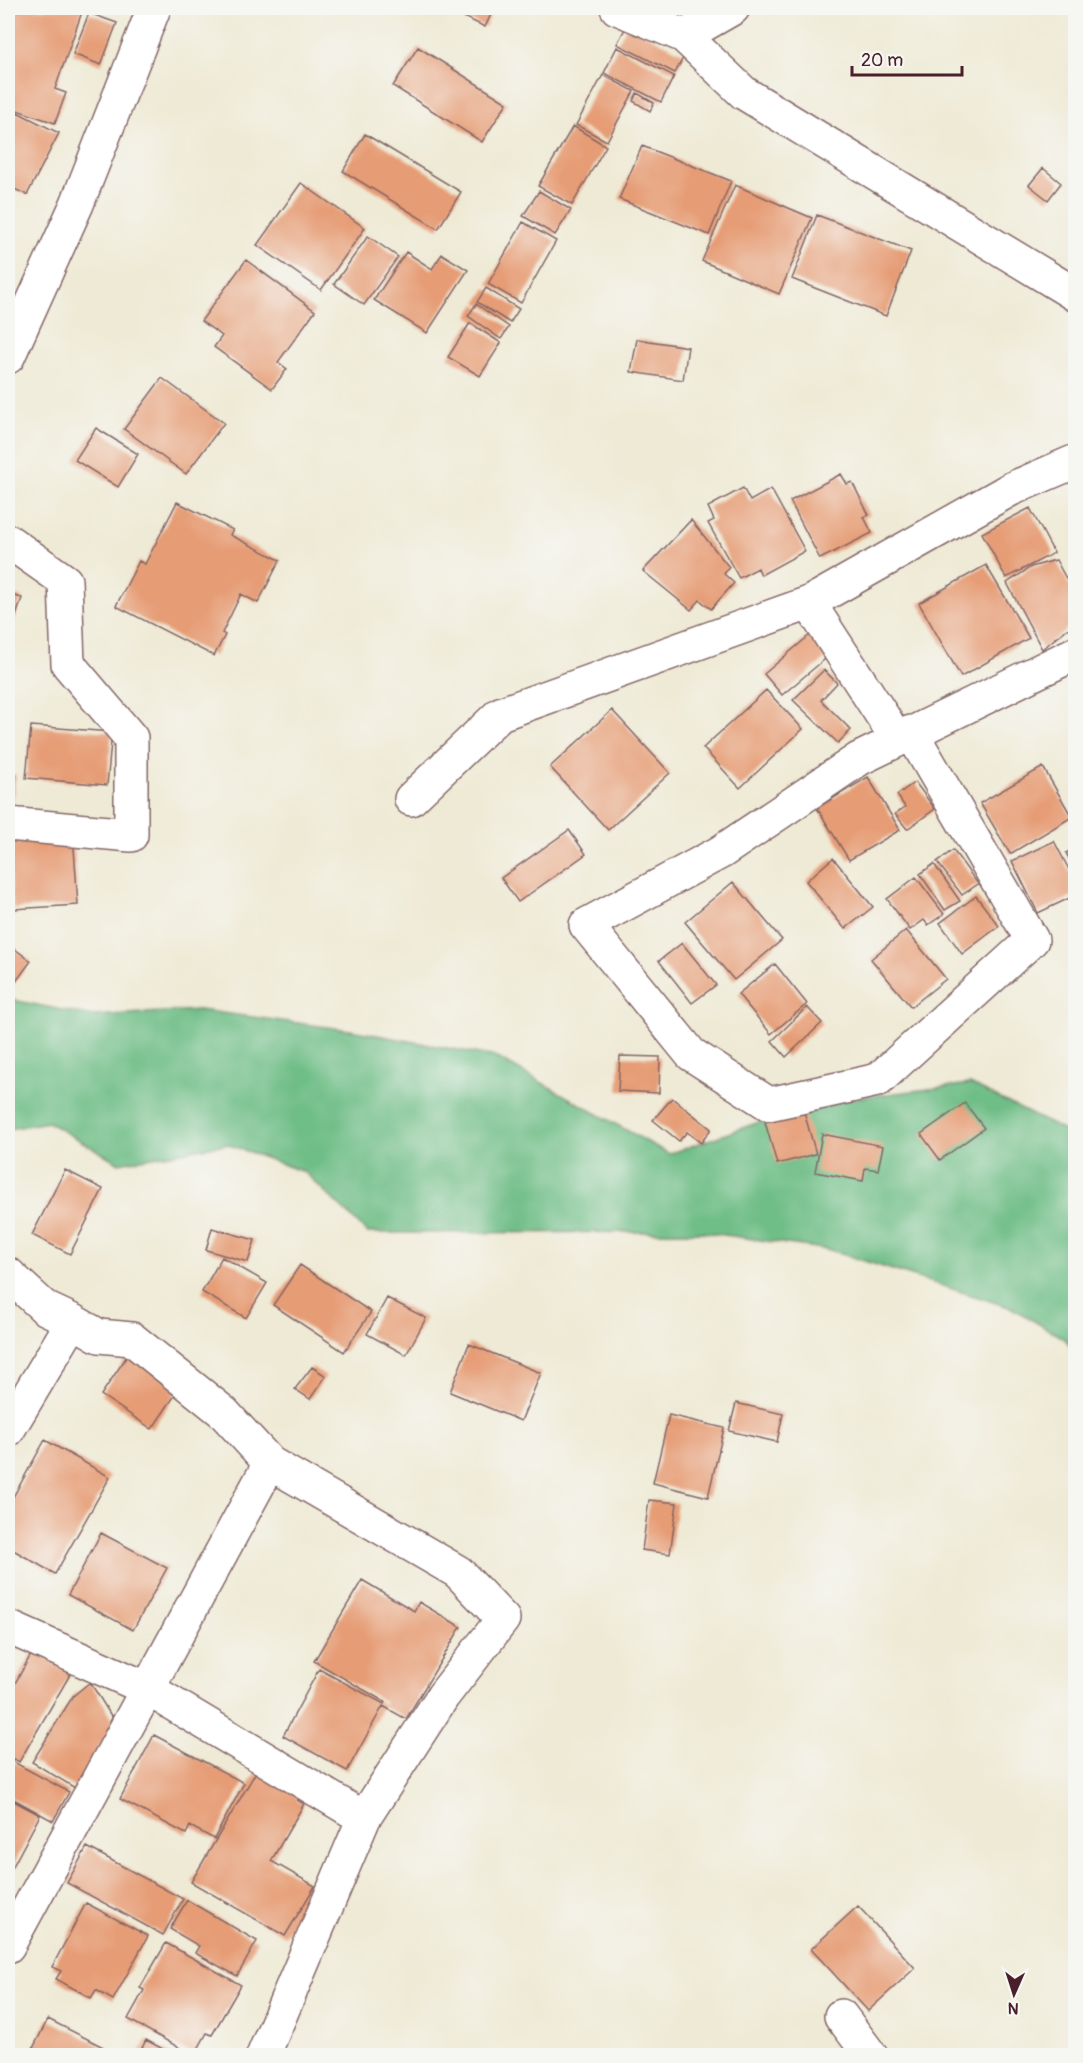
<svg xmlns="http://www.w3.org/2000/svg" width="1083" height="2063" font-family="Pangolin,sans-serif">
	<style>
		.forest { fill: #70be87; stroke: #5d6e59; stroke-width: 1.5 }
		.building { fill: #e69c75 }
		.lines { fill: none; stroke-linecap: round; stroke-linejoin: round }
		.minor-casing { stroke: #846666; stroke-width: 36 }
		.minor { stroke: #fff; stroke-width: 33 }
	</style>
	<rect width="100%" height="100%" fill="#f6f6f2"/>
	<filter id="ink" filterUnits="userSpaceOnUse"><feTurbulence type="fractalNoise" baseFrequency=".0167" numOctaves="2"/><feDisplacementMap in="SourceGraphic" scale="12" xChannelSelector="R" yChannelSelector="G"/><feConvolveMatrix kernelMatrix="1 2 1 2 8 2 1 2 1" color-interpolation-filters="sRGB"/></filter>
	<filter id="wash" filterUnits="userSpaceOnUse"><feTurbulence type="fractalNoise" baseFrequency=".008" numOctaves="4" result="noise"/><feDisplacementMap in="SourceGraphic" scale="24" xChannelSelector="R" yChannelSelector="G"/><feGaussianBlur stdDeviation="1.35" result="paint"/><feColorMatrix in="noise" values="0 0 0 0 0 0 0 0 0 0 0 0 0 0 0 0 0 1.4 0 .05"/><feComposite in="paint" operator="in"/></filter>
	<g filter="url(#wash)">
		<rect width="100%" height="100%" fill="#efead5"/>
		<path class="forest" d="M 8,999 L 91,1016 L 199,1010 L 350,1030 L 496,1057 L 669,1154 L 813,1103 L 970,1084 L 1075,1136 L 1075,1354 L 1066,1340 L 1012,1308 L 830,1250 L 703,1232 L 368,1233 L 304,1172 L 227,1144 L 119,1163 L 48,1122 L 8,1129 Z"/>
		<g id="blocks">
			<path class="building" d="M 12,8 L 83,9 L 55,89 L 66,93 L 55,123 L 8,107 L 8,20 Z
				M 445,8 L 494,8 L 485,27 Z
				M 89,13 L 117,23 L 101,65 L 73,54 Z
				M 627,25 L 685,54 L 675,73 L 617,44 Z
				M 418,47 L 507,103 L 482,142 L 393,86 Z
				M 617,47 L 674,76 L 661,102 L 604,73 Z
				M 603,75 L 634,91 L 607,141 L 576,125 Z
				M 637,93 L 654,103 L 650,111 L 633,101 Z
				M 17,112 L 59,133 L 27,195 L 8,186 L 8,131 Z
				M 573,126 L 606,146 L 572,205 L 538,186 Z
				M 365,134 L 461,192 L 438,229 L 343,171 Z
				M 642,146 L 731,181 L 709,235 L 619,199 Z
				M 1043,168 L 1061,183 L 1048,200 L 1029,185 Z
				M 301,183 L 365,228 L 321,290 L 257,245 Z
				M 735,185 L 812,218 L 779,294 L 702,261 Z
				M 539,191 L 571,210 L 555,235 L 523,216 Z
				M 817,215 L 911,251 L 886,316 L 792,279 Z
				M 523,222 L 556,241 L 521,303 L 488,284 Z
				M 368,236 L 398,257 L 364,305 L 334,284 Z
				M 406,252 L 432,269 L 442,254 L 468,270 L 427,333 L 374,300 Z
				M 246,260 L 315,311 L 278,362 L 287,369 L 272,389 L 214,347 L 222,336 L 201,321 Z
				M 486,288 L 519,309 L 510,323 L 477,302 Z
				M 476,304 L 509,327 L 501,339 L 468,316 Z
				M 470,323 L 501,343 L 480,376 L 448,357 Z
				M 637,339 L 688,347 L 683,380 L 631,372 Z
				M 162,378 L 224,423 L 186,474 L 124,429 Z
				M 96,428 L 138,454 L 118,487 L 75,460 Z
				M 841,474 L 847,484 L 852,482 L 869,515 L 864,517 L 872,533 L 820,559 L 790,501 Z
				M 743,488 L 750,501 L 771,489 L 805,551 L 761,575 L 758,568 L 739,578 L 708,523 L 714,520 L 708,507 Z
				M 177,502 L 233,530 L 230,535 L 280,560 L 258,603 L 241,594 L 222,633 L 225,635 L 214,656 L 116,606 L 139,561 L 145,564 Z
				M 1030,508 L 1054,553 L 1006,578 L 982,533 Z
				M 691,520 L 729,567 L 724,574 L 734,583 L 711,609 L 700,600 L 691,610 L 643,571 Z
				M 1056,560 L 1076,597 L 1076,628 L 1067,629 L 1042,649 L 1007,583 L 1031,567 Z
				M 986,565 L 1029,638 L 961,677 L 919,603 Z
				M 8,594 L 22,598 L 8,640 Z
				M 812,633 L 830,655 L 782,695 L 764,674 Z
				M 824,670 L 837,683 L 821,700 L 851,730 L 838,743 L 793,700 Z
				M 766,690 L 803,729 L 740,788 L 703,748 Z
				M 612,710 L 670,773 L 608,830 L 550,767 Z
				M 31,726 L 112,732 L 107,785 L 26,778 Z
				M 1043,767 L 1072,817 L 1010,854 L 980,803 Z
				M 8,774 L 16,775 L 11,807 L 8,806 Z
				M 868,777 L 900,830 L 849,860 L 817,808 Z
				M 915,782 L 935,809 L 907,829 L 895,814 L 905,807 L 897,795 Z
				M 569,830 L 586,854 L 518,902 L 501,878 Z
				M 73,834 L 78,905 L 13,909 L 8,838 Z
				M 1054,841 L 1076,883 L 1076,895 L 1038,913 L 1012,861 Z
				M 1076,847 L 1076,870 L 1066,853 Z
				M 953,850 L 978,884 L 962,895 L 937,862 Z
				M 833,858 L 873,907 L 845,929 L 806,881 Z
				M 934,864 L 960,901 L 945,910 L 920,874 Z
				M 916,877 L 944,914 L 928,925 L 924,920 L 910,930 L 887,899 Z
				M 733,882 L 782,940 L 734,980 L 685,922 Z
				M 976,896 L 999,926 L 962,954 L 940,923 Z
				M 906,930 L 946,979 L 911,1007 L 871,959 Z
				M 682,943 L 716,985 L 692,1003 L 659,961 Z
				M 8,944 L 31,961 L 12,987 L 8,984 Z
				M 775,964 L 807,1004 L 771,1034 L 738,994 Z
				M 807,1007 L 822,1023 L 786,1057 L 772,1041 Z
				M 620,1056 L 660,1057 L 659,1093 L 618,1091 Z
				M 672,1098 L 711,1129 L 701,1143 L 687,1132 L 679,1141 L 653,1120 Z
				M 965,1103 L 984,1128 L 940,1160 L 921,1134 Z
				M 804,1112 L 816,1154 L 777,1164 L 765,1122 Z
				M 822,1134 L 883,1146 L 878,1170 L 865,1168 L 863,1181 L 815,1172 Z
				M 65,1170 L 103,1189 L 70,1254 L 32,1235 Z
				M 212,1228 L 255,1240 L 248,1262 L 206,1250 Z
				M 222,1257 L 267,1283 L 246,1318 L 202,1292 Z
				M 300,1265 L 371,1312 L 344,1352 L 273,1305 Z
				M 387,1298 L 426,1318 L 406,1355 L 367,1334 Z
				M 469,1344 L 541,1373 L 521,1421 L 450,1392 Z
				M 133,1347 L 184,1382 L 152,1429 L 101,1395 Z
				M 312,1367 L 326,1376 L 310,1399 L 295,1389 Z
				M 736,1403 L 783,1414 L 777,1442 L 729,1431 Z
				M 669,1415 L 724,1428 L 708,1497 L 653,1483 Z
				M 45,1440 L 110,1477 L 55,1574 L 8,1547 L 8,1506 Z
				M 649,1500 L 677,1503 L 670,1554 L 642,1550 Z
				M 101,1533 L 167,1568 L 133,1630 L 68,1595 Z
				M 362,1580 L 414,1611 L 419,1602 L 461,1627 L 406,1719 L 383,1706 L 347,1771 L 283,1736 L 319,1669 L 384,1704 L 385,1702 L 314,1661 Z
				M 33,1651 L 71,1673 L 19,1762 L 8,1755 L 8,1696 Z
				M 90,1682 L 115,1722 L 75,1788 L 32,1762 L 73,1696 Z
				M 154,1735 L 244,1783 L 214,1839 L 190,1826 L 186,1834 L 120,1799 Z
				M 8,1759 L 69,1792 L 53,1821 L 8,1796 Z
				M 263,1760 L 306,1785 L 297,1800 L 304,1804 L 271,1861 L 315,1886 L 285,1936 L 191,1882 Z
				M 8,1798 L 40,1815 L 12,1868 L 8,1865 Z
				M 87,1847 L 183,1899 L 163,1935 L 67,1883 Z
				M 187,1900 L 257,1941 L 237,1976 L 195,1953 L 199,1946 L 170,1929 Z
				M 86,1903 L 148,1936 L 113,2000 L 96,1990 L 91,1998 L 56,1979 L 61,1971 L 52,1967 Z
				M 858,1906 L 915,1968 L 868,2011 L 811,1949 Z
				M 166,1943 L 241,1985 L 212,2035 L 207,2033 L 194,2056 L 128,2019 L 144,1990 L 140,1988 Z
				M 48,2019 L 115,2053 L 114,2056 L 29,2056 Z
				M 146,2040 L 176,2056 L 138,2056 Z"/>
		</g>
	</g>
	<g filter="url(#ink)">
		<use href="#blocks" fill-opacity="0" stroke="#846666" stroke-width="1.5"/>
		<g class="lines">
			<defs>
				<path id="minor" d="M 617,8 L 684,36 L 744,93 L 1076,295
					M 684,36 L 733,8
					M 8,357 L 77,204 L 154,8
					M 8,541 L 65,581 L 68,664 L 131,738 L 131,835 L 8,824
					M 809,603 L 898,740
					M 911,732 L 1032,940 L 878,1080 L 769,1104 L 691,1054 L 586,925 L 721,852 L 859,759 L 1076,653
					M 411,799 L 500,714 L 809,603 L 1011,489 L 1076,461
					M 8,1274 L 45,1308 L 73,1321 L 99,1336 L 132,1339 L 223,1412 L 270,1463 L 458,1572 L 503,1619 L 443,1696 L 364,1818 L 263,2056
					M 8,1430 L 73,1321
					M 8,1627 L 148,1689 L 364,1818
					M 8,1946 L 270,1463
					M 841,2016 L 871,2056"/>
			</defs>
			<use href="#minor" class="minor-casing"/>
			<use href="#minor" class="minor"/>
		</g>
	</g>
	<rect width="1083" height="2063" fill="none" stroke="#f6f6f2" stroke-width="30"/>
	<g transform="translate(1014 1994) rotate(183)" stroke="#f6f6f2" stroke-width="4.5" paint-order="stroke">
	<path d="M0-4.5L10 22L0 15L-10 22Z" fill="#4a1f2b"/>
	<text y="-9" font-size="16" font-weight="bold" text-anchor="middle" fill="#4a1f2b">N</text>
	</g>
	<path d="M852 66v9h110v-9" fill="none" stroke="#4a1f2b" stroke-width="3"/>
	<text x="861" y="66" font-size="18" fill="#4a1f2b" stroke="#f6f6f2" stroke-width="4.5" paint-order="stroke">20 m</text>
</svg>
